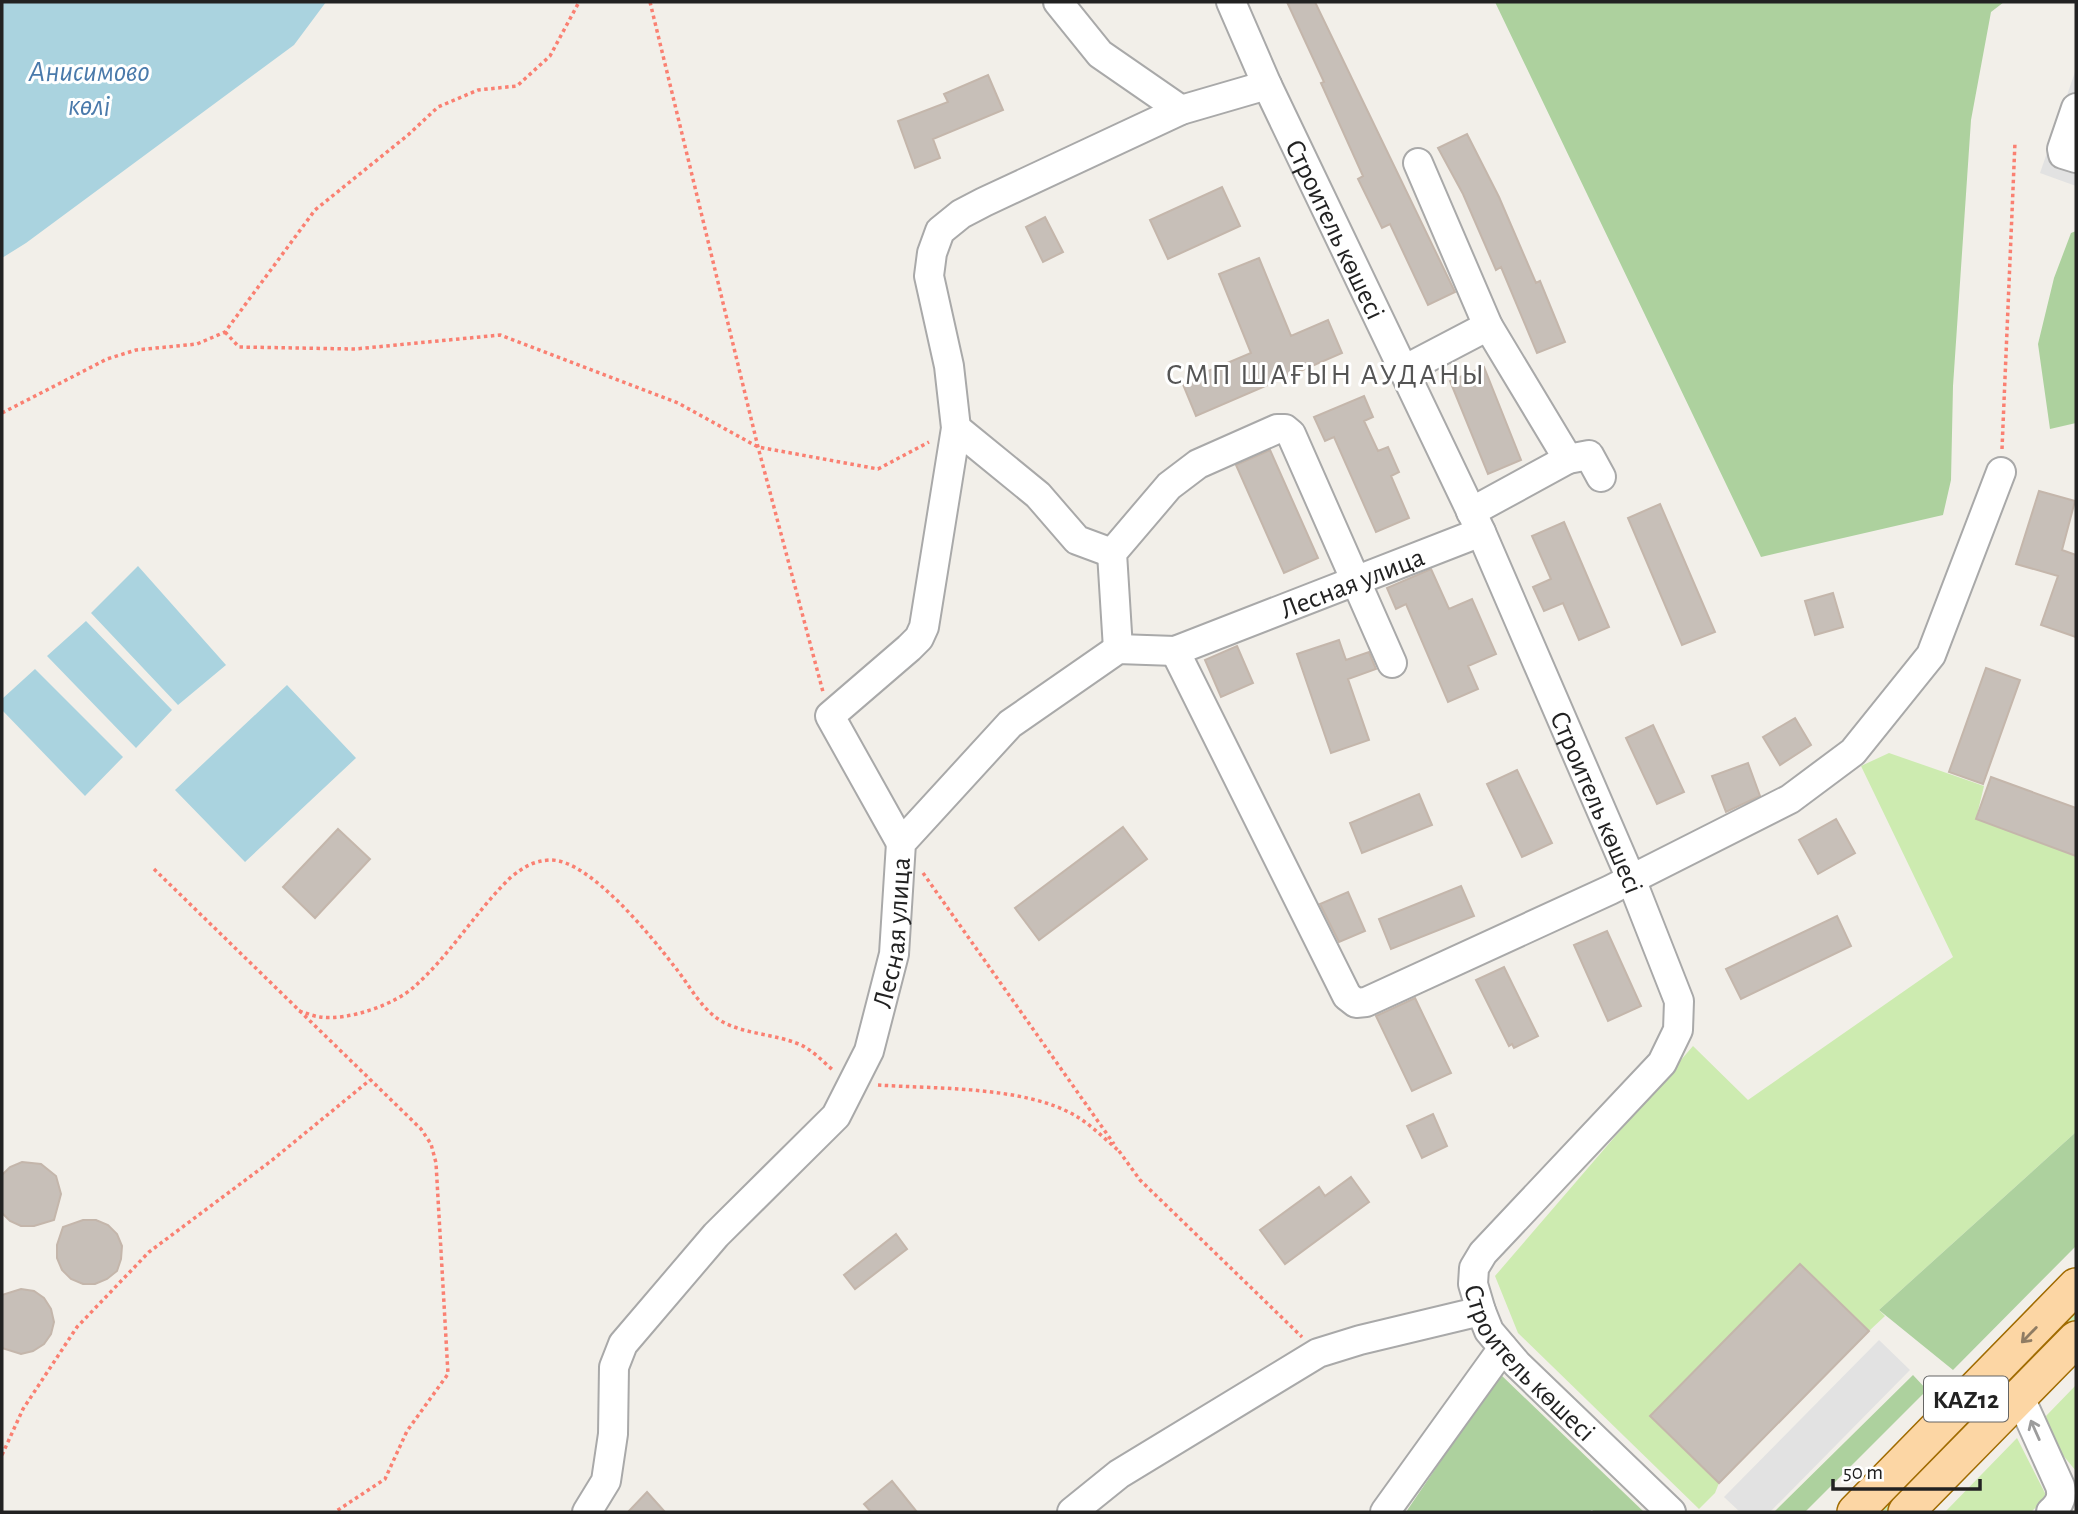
<svg xmlns="http://www.w3.org/2000/svg" width="2078" height="1514" font-family="'Alegreya Sans',sans-serif">
	<style>
		.grass { fill: #cdebb0 }
		.forest { fill: #add19e }
		.parking { fill: #e2e2e2 }
		.water { fill: #aad3df }
		.building { fill: #c7bfb8; stroke: #c4b6ab; stroke-width: 2 }
		.lines { fill: none; stroke-linecap: round; stroke-linejoin: round }
		.minor-casing { stroke: #a9a9a9; stroke-width: 32 }
		.major-casing { stroke: #a06b00; stroke-width: 38 }
		.path { stroke: #fa8072; stroke-width: 3.5; stroke-dasharray: 3.5 3.5; stroke-linecap: butt }
		.minor { stroke: #fff; stroke-width: 28 }
		.major { stroke: #fcd6a4; stroke-width: 35 }
		.oneway { stroke: #8f7c63 }
		.oneway2 { stroke: #9c9c9c }
		.labels { text-anchor: middle; stroke-width: 6; stroke-linejoin: round; paint-order: stroke }
		.shield { fill: #fff; stroke: #646464; stroke-width: 2 }
		.shield-label { font-size: 26px; font-weight: bold; fill: #222 }
		.street-label { font-size: 28px; fill: #222; stroke: #fff }
		.water-label { font-size: 30px; font-style: italic; fill: #4a7aab; stroke: #fff }
		.neighbourhood-label { font-size: 30px; letter-spacing: 2px; fill: #555; stroke: #fff }
	</style>
	<rect width="100%" height="100%" fill="#f2efe9"/>
	<path class="grass" d="M 1889,753 L 1984,786 L 1976,819 L 2076,856 L 2076,1132 L 1879,1310 L 1885,1316 L 1869,1331 L 1800,1264 L 1650,1416 L 1719,1483 L 1715,1493 L 1699,1509 L 1518,1333 L 1495,1276 L 1693,1046 L 1748,1100 L 1953,957 L 1861,766 Z
		M 2076,1307 L 2076,1323 L 1889,1512 L 1873,1512 Z
		M 2076,1385 L 2076,1471 L 2052,1442 L 2046,1416 Z
		M 2017,1438 L 2047,1497 L 2031,1512 L 1945,1512 Z"/>
	<path class="forest" d="M 1495,2 L 2004,2 L 1991,12 L 1971,120 L 1953,386 L 1951,480 L 1943,515 L 1761,557 Z
		M 2076,231 L 2076,423 L 2050,429 L 2038,344 L 2054,278 L 2071,233 Z
		M 2076,1132 L 2076,1246 L 1953,1370 L 1879,1310 Z
		M 1500,1374 L 1644,1512 L 1594,1512 L 1592,1510 L 1588,1512 L 1406,1512 Z
		M 1913,1375 L 1927,1390 L 1805,1512 L 1774,1512 Z"/>
	<path class="parking" d="M 2075,72 L 2076,73 L 2076,186 L 2040,173 Z
		M 1879,1340 L 1910,1370 L 1770,1512 L 1740,1512 L 1724,1497 Z"/>
	<path class="water" d="M 2,2 L 326,2 L 294,45 L 26,243 L 2,258 Z
		M 138,566 L 226,665 L 178,705 L 91,613 Z
		M 86,621 L 172,710 L 136,748 L 47,656 Z
		M 35,669 L 123,757 L 85,796 L 2,710 L 2,699 Z
		M 287,685 L 356,758 L 245,862 L 175,790 Z"/>
	<path class="building" d="M 1287,2 L 1315,2 L 1455,292 L 1428,305 L 1390,224 L 1382,228 L 1358,179 L 1363,176 L 1321,83 L 1324,82 Z
		M 988,75 L 1003,110 L 933,139 L 940,158 L 915,168 L 898,121 L 948,102 L 944,94 Z
		M 1467,134 L 1499,197 L 1536,283 L 1540,281 L 1565,342 L 1537,353 L 1501,267 L 1496,270 L 1463,194 L 1438,148 Z
		M 1222,187 L 1240,226 L 1168,259 L 1150,220 Z
		M 1045,217 L 1063,252 L 1043,262 L 1026,227 Z
		M 1259,258 L 1291,336 L 1328,320 L 1342,353 L 1196,416 L 1182,382 L 1251,353 L 1219,274 Z
		M 1484,367 L 1521,460 L 1488,474 L 1450,381 Z
		M 1364,396 L 1373,417 L 1364,421 L 1378,451 L 1388,447 L 1399,472 L 1391,476 L 1409,518 L 1376,532 L 1334,437 L 1325,441 L 1314,417 Z
		M 1270,450 L 1318,558 L 1284,573 L 1236,465 Z
		M 2039,491 L 2075,501 L 2062,550 L 2076,555 L 2076,637 L 2041,625 L 2058,576 L 2016,564 Z
		M 1660,504 L 1715,632 L 1682,645 L 1628,518 Z
		M 1564,522 L 1609,627 L 1579,640 L 1563,603 L 1544,611 L 1533,587 L 1551,579 L 1532,536 Z
		M 1431,569 L 1449,609 L 1472,599 L 1496,654 L 1468,666 L 1478,689 L 1448,702 L 1406,604 L 1396,609 L 1387,588 Z
		M 1833,593 L 1843,627 L 1815,635 L 1805,601 Z
		M 1339,640 L 1346,660 L 1369,652 L 1376,669 L 1348,679 L 1369,740 L 1331,753 L 1297,654 Z
		M 1237,646 L 1253,683 L 1221,697 L 1205,660 Z
		M 1986,668 L 2020,680 L 1983,784 L 1949,772 Z
		M 1795,718 L 1811,745 L 1780,765 L 1763,737 Z
		M 1653,725 L 1684,792 L 1657,804 L 1626,738 Z
		M 1748,763 L 1760,796 L 1726,812 L 1712,776 Z
		M 1517,770 L 1552,843 L 1522,857 L 1487,784 Z
		M 1991,777 L 2076,808 L 2076,856 L 1976,819 Z
		M 1419,794 L 1432,825 L 1362,853 L 1350,823 Z
		M 1836,819 L 1855,853 L 1818,874 L 1799,840 Z
		M 1123,827 L 1147,859 L 1039,940 L 1015,908 Z
		M 338,829 L 370,859 L 315,918 L 283,887 Z
		M 1461,886 L 1474,916 L 1391,949 L 1379,919 Z
		M 1348,892 L 1365,931 L 1339,942 L 1320,904 Z
		M 1837,916 L 1851,946 L 1741,999 L 1726,969 Z
		M 1607,931 L 1641,1006 L 1608,1021 L 1574,945 Z
		M 1504,967 L 1538,1036 L 1514,1048 L 1512,1044 L 1509,1046 L 1476,980 Z
		M 1415,998 L 1451,1073 L 1412,1091 L 1376,1016 Z
		M 1433,1114 L 1447,1146 L 1422,1158 L 1407,1126 Z
		M 22,1162 L 41,1164 L 56,1176 L 61,1194 L 54,1220 L 34,1226 L 21,1226 L 10,1221 L 2,1213 L 2,1175 L 10,1167 Z
		M 1351,1177 L 1369,1202 L 1285,1264 L 1260,1230 L 1319,1187 L 1325,1196 Z
		M 83,1220 L 96,1220 L 108,1225 L 117,1234 L 122,1246 L 121,1259 L 117,1271 L 107,1279 L 95,1284 L 83,1284 L 71,1279 L 62,1270 L 57,1258 L 57,1245 L 63,1227 Z
		M 896,1234 L 907,1249 L 855,1289 L 844,1275 Z
		M 1800,1264 L 1869,1331 L 1719,1483 L 1650,1416 Z
		M 21,1289 L 34,1291 L 44,1298 L 51,1309 L 54,1322 L 51,1334 L 44,1344 L 33,1351 L 21,1354 L 2,1348 L 2,1295 Z
		M 892,1481 L 917,1512 L 871,1512 L 864,1504 Z
		M 647,1492 L 665,1512 L 628,1512 Z"/>
	<g class="lines">
		<defs>
			<g id="minor">
				<path d="M 1058,2 L 1100,54 L 1181,110"/>
				<path id="s1" d="M 1231,2 L 1267,85 L 1481,532 L 1631,879 L 1679,1001 L 1678,1030 L 1662,1063 L 1483,1253 L 1474,1268 L 1473,1284 L 1481,1311 L 1489,1331 L 1517,1364 L 1671,1512"/>
				<path d="M 2076,108 L 2062,149 L 2063,154 L 2076,158"/>
				<path d="M 1418,163 L 1488,326 L 1568,459 L 1471,512"/>
				<path d="M 1404,370 L 1488,326"/>
				<path d="M 956,428 L 1038,495 L 1077,540 L 1112,553"/>
				<path d="M 1568,459 L 1589,455 L 1601,477"/>
				<path d="M 1118,649 L 1112,553 L 1169,486 L 1198,464 L 1277,429 L 1285,429 L 1291,434 L 1392,663"/>
				<path d="M 1175,651 L 1347,996 L 1356,1003 L 1366,1002 L 1610,890 L 1790,799 L 1853,752 L 1931,655 L 2001,472"/>
				<path d="M 901,843 L 830,716 L 909,648 L 919,638 L 924,627 L 956,428 L 949,366 L 929,276 L 932,253 L 940,231 L 961,214 L 984,202 L 1181,110 L 1267,85"/>
				<path d="M 2026,1390 L 2022,1402 L 2060,1486 C 2063,1497 2060,1504 2051,1512"/>
				<path id="s2" d="M 587,1512 L 606,1481 L 613,1434 L 614,1367 L 623,1344 L 716,1235 L 836,1116 L 869,1051 L 894,954 L 901,843 L 1010,724 L 1118,649 L 1175,651 L 1481,532"/>
				<path d="M 1072,1512 L 1119,1474 L 1318,1353 L 1360,1340 L 1481,1311"/>
				<path d="M 1385,1512 L 1503,1348"/>
			</g>
			<path id="major" d="M 1855,1512 L 2076,1286
				M 1906,1512 L 2076,1339"/>
		</defs>
		<use href="#minor" class="minor-casing"/>
		<use href="#major" class="major-casing"/>
		<path class="path" d="M 650,2 L 758,447 L 823,692
			M 225,332 L 239,347 L 355,349 L 500,335 L 678,403 L 758,447 L 878,469 L 929,442
			M 2,413 L 107,359 L 136,350 L 197,344 L 225,332 L 315,210 L 408,135 L 438,107 L 478,90 L 517,86 L 550,56 L 579,2
			M 2002,449 L 2015,142
			M 154,869 L 421,1129 L 431,1144 L 436,1163 L 448,1374 L 407,1431 L 385,1479 L 335,1512
			M 923,873 L 1114,1144
			M 299,1011 C 306,1013 313,1016 320,1017 C 347,1021 395,1005 415,986 C 451,954 476,911 511,877 C 524,867 533,861 550,860 C 589,859 651,936 674,966 C 689,984 701,1010 723,1022 C 745,1034 773,1034 796,1043 C 811,1048 822,1061 834,1071
			M 878,1085 C 937,1089 1025,1086 1076,1116 C 1091,1125 1105,1139 1119,1151
			M 1119,1151 L 1140,1180 L 1302,1337
			M 2,1455 L 23,1409 L 77,1327 L 149,1252 L 271,1161 L 370,1080"/>
		<use href="#minor" class="minor"/>
		<use href="#major" class="major"/>
	</g>
	<defs><path id="oneway-shaft" d="M-6 0H5M1.5-3L5.5 0L1.5 3" fill="none" stroke-width="1.6" stroke-linecap="round" stroke-linejoin="round" transform="scale(1.75)"/></defs>
	<use class="oneway" href="#oneway-shaft" transform="translate(2029 1335) rotate(134)"/>
	<use class="oneway2" href="#oneway-shaft" transform="translate(2035 1430) rotate(-114)"/>
	<g class="labels">
		<rect class="shield" x="1924" y="1376.5" width="84" height="45" rx="5"/>
		<g class="shield-label">
			<text x="1966" y="1408">KAZ12</text>
		</g>
		<g class="street-label">
			<text dy="10" stroke="none"><textPath href="#s1" startOffset="250">Строитель көшесі</textPath></text>
			<text dy="10" stroke="none"><textPath href="#s2" startOffset="1312">Лесная улица</textPath></text>
			<text dy="10" stroke="none"><textPath href="#s1" startOffset="880">Строитель көшесі</textPath></text>
			<text dy="10" stroke="none"><textPath href="#s2" startOffset="682">Лесная улица</textPath></text>
			<text dy="10" stroke="none"><textPath href="#s1" startOffset="1554">Строитель көшесі</textPath></text>
		</g>
		<g class="water-label">
			<text x="89" y="81">Анисимово<tspan x="89" dy="34">көлі</tspan></text>
		</g>
		<g class="neighbourhood-label">
			<text x="1326" y="384">СМП ШАҒЫН АУДАНЫ</text>
		</g>
	</g>
	<rect width="2078" height="1514" fill="none" stroke="#222222" stroke-width="7"/>
	<path d="M1833 1479v10h147v-10" fill="none" stroke="#222222" stroke-width="3.5"/>
	<text x="1843" y="1479" font-size="21" fill="#222222" stroke="#ffffff" stroke-width="5" paint-order="stroke">50 m</text>
</svg>
